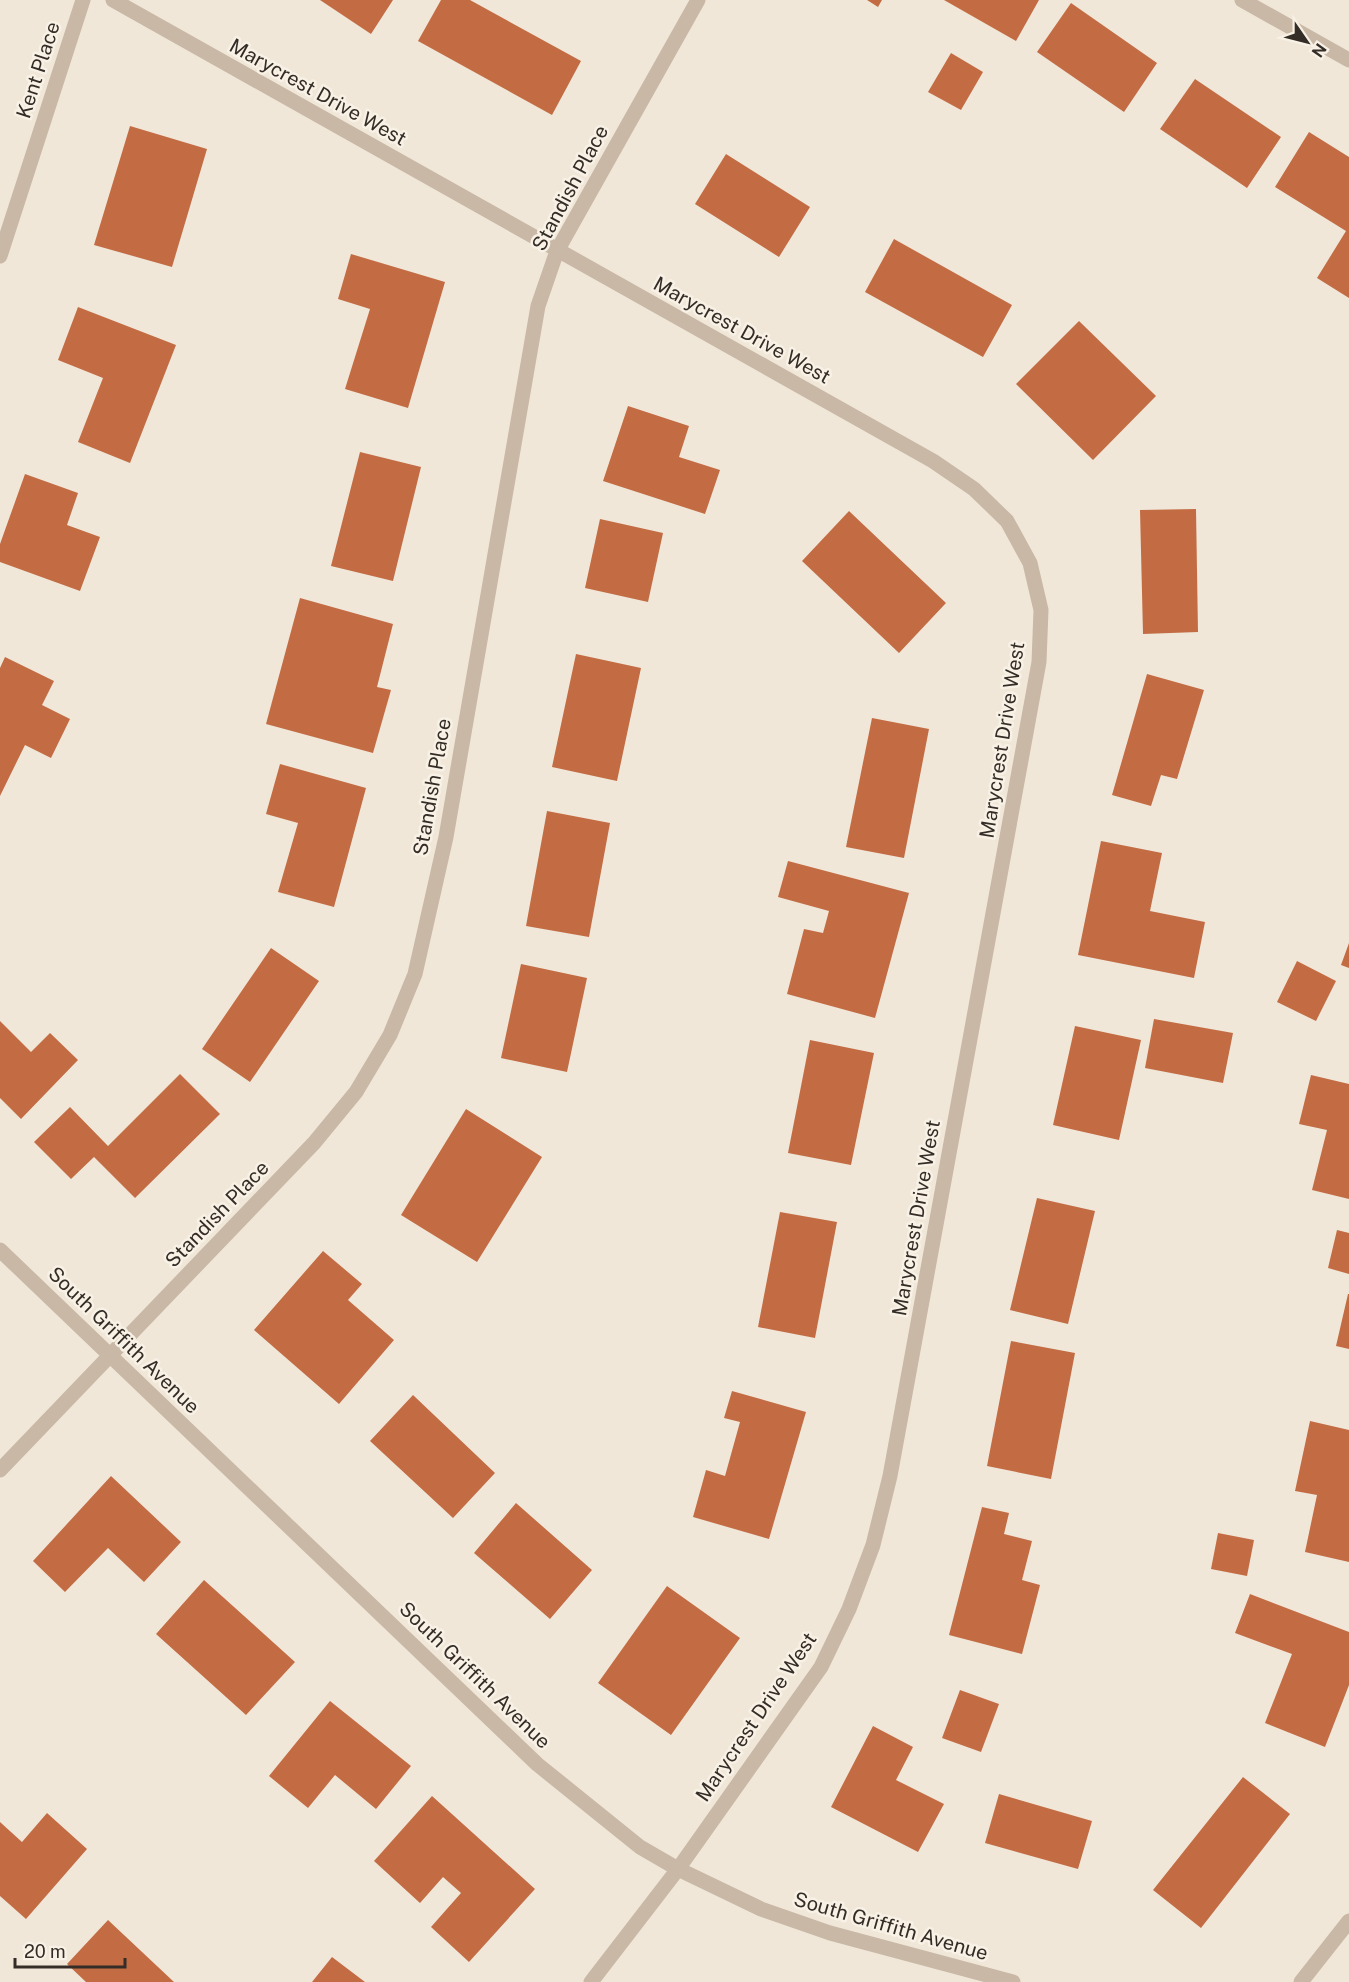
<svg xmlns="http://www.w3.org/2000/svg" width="1349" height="1982" font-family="'Public Sans',sans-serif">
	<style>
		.building { fill: #c36c44 }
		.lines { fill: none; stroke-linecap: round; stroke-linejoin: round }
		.minor { stroke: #c8b8a5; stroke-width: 15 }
		.labels { text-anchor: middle; stroke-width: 5; stroke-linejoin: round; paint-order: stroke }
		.street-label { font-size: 20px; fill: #342c26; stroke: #f8f1e5 }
	</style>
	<rect width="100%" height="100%" fill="#f0e7d9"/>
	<path class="building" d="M 320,0 L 393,0 L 371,34 Z
		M 441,0 L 470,0 L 581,61 L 552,115 L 418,41 Z
		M 867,0 L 882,0 L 878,7 Z
		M 944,0 L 1039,0 L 1016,41 Z
		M 1071,3 L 1157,63 L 1124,112 L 1037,52 Z
		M 951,53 L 983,72 L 961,110 L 928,92 Z
		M 1195,79 L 1281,137 L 1247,188 L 1160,129 Z
		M 130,126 L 207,149 L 172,267 L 94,245 Z
		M 1309,132 L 1349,157 L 1349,298 L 1317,278 L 1346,231 L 1275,187 Z
		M 726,154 L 810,207 L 779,257 L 695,204 Z
		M 894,239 L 1012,305 L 983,357 L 865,292 Z
		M 351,254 L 445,282 L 408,408 L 345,389 L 370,309 L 338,299 Z
		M 78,307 L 176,345 L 130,463 L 78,442 L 103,378 L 58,360 Z
		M 1079,321 L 1156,396 L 1093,460 L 1016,384 Z
		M 628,406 L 689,426 L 679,457 L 720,470 L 705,514 L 603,481 Z
		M 360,452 L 421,467 L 393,581 L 331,566 Z
		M 25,474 L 78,493 L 67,525 L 100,537 L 80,591 L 0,562 L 0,544 Z
		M 1196,509 L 1198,632 L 1143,634 L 1140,510 Z
		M 849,511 L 946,603 L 899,653 L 802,561 Z
		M 600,519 L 663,533 L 648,602 L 585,588 Z
		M 300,598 L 393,624 L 377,687 L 391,690 L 373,753 L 266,724 Z
		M 576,654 L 641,668 L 617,781 L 552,767 Z
		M 5,657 L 54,681 L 42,705 L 70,719 L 51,758 L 25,745 L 0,796 L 0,668 Z
		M 1147,674 L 1204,690 L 1177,779 L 1161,775 L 1151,806 L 1112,795 Z
		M 872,718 L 929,729 L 904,858 L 846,847 Z
		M 280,764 L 366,788 L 334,907 L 278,892 L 298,823 L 266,814 Z
		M 547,811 L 610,823 L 589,937 L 526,926 Z
		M 1101,841 L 1162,853 L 1150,911 L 1205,922 L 1194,978 L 1078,955 Z
		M 788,861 L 909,893 L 875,1018 L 787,994 L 804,929 L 823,933 L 829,911 L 778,897 Z
		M 1349,943 L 1349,968 L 1341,965 Z
		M 271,948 L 319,981 L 250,1082 L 202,1049 Z
		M 1297,961 L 1336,981 L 1316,1021 L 1277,1002 Z
		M 521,964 L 587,978 L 567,1072 L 501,1058 Z
		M 1154,1019 L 1233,1033 L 1223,1083 L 1145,1068 Z
		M 0,1021 L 31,1052 L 50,1033 L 78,1060 L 21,1119 L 0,1098 Z
		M 1075,1026 L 1141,1040 L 1119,1140 L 1053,1125 Z
		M 810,1040 L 874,1053 L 851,1165 L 788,1153 Z
		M 180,1074 L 220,1114 L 135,1198 L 94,1157 L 71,1179 L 34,1142 L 70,1107 L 108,1146 Z
		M 1311,1075 L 1349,1084 L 1349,1199 L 1312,1190 L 1327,1130 L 1299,1124 Z
		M 466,1109 L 542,1157 L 477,1262 L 401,1215 Z
		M 1037,1198 L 1095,1211 L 1068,1324 L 1010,1310 Z
		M 780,1212 L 837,1222 L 815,1338 L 758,1327 Z
		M 1337,1230 L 1349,1233 L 1349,1274 L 1328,1268 Z
		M 323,1251 L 362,1284 L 348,1300 L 394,1340 L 339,1404 L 254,1330 Z
		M 1348,1294 L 1349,1294 L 1349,1349 L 1336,1346 Z
		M 1011,1341 L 1075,1353 L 1051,1479 L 987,1466 Z
		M 732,1391 L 806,1412 L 769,1539 L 693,1517 L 706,1470 L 725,1476 L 740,1422 L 724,1418 Z
		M 413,1395 L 495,1473 L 453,1518 L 370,1441 Z
		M 1310,1421 L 1349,1430 L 1349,1562 L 1305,1552 L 1317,1495 L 1295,1491 Z
		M 111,1476 L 181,1542 L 144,1582 L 108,1548 L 65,1592 L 33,1561 Z
		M 516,1503 L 592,1570 L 550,1619 L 474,1553 Z
		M 982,1507 L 1009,1513 L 1004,1534 L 1032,1541 L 1022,1580 L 1040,1585 L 1022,1654 L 949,1635 Z
		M 1218,1533 L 1254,1540 L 1247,1576 L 1211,1569 Z
		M 204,1580 L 295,1662 L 246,1715 L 156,1634 Z
		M 667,1586 L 740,1638 L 671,1735 L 598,1683 Z
		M 1250,1594 L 1349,1632 L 1349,1685 L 1325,1747 L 1265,1723 L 1292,1654 L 1235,1633 Z
		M 960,1690 L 999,1704 L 981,1752 L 942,1738 Z
		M 330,1701 L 411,1766 L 376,1809 L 335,1775 L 308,1808 L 269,1776 Z
		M 873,1726 L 913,1747 L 896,1780 L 944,1804 L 918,1852 L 831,1807 Z
		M 1243,1777 L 1290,1814 L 1201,1928 L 1153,1890 Z
		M 999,1794 L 1092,1821 L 1078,1869 L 985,1843 Z
		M 432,1796 L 535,1889 L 469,1962 L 431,1927 L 461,1893 L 443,1877 L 420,1903 L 374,1861 Z
		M 47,1813 L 87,1849 L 26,1919 L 0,1896 L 0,1822 L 22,1842 Z
		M 108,1920 L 174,1982 L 86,1982 L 67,1964 Z
		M 332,1957 L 365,1982 L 312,1982 Z"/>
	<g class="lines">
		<path class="minor" d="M 113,0 L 933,461 L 974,489 L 1007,521 L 1030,563 L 1041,610 L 1039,662 L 890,1476 L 873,1545 L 849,1609 L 821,1667 L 678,1869 L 591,1982
			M 1242,0 L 1349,60
			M 0,256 L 83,0
			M 0,1250 L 537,1764 L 640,1847 L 678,1869 L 761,1909 L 830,1933 L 1013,1982
			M 0,1470 L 314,1143 L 356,1092 L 390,1035 L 415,974 L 446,837 L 538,306 L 557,251 L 698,0
			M 1301,1982 L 1349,1921"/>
	</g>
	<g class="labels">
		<g class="street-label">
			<text transform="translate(38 70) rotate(-72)" y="7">Kent Place</text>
			<text transform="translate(318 92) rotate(29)" y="7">Marycrest Drive West</text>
			<text transform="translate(570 188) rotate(-62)" y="7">Standish Place</text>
			<text transform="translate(742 330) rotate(29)" y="7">Marycrest Drive West</text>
			<text transform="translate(1002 740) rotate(-81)" y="7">Marycrest Drive West</text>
			<text transform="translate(432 787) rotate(-80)" y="7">Standish Place</text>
			<text transform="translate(217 1214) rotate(-46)" y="7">Standish Place</text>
			<text transform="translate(916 1218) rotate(-80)" y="7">Marycrest Drive West</text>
			<text transform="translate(124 1340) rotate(44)" y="7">South Griffith Avenue</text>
			<text transform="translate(475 1675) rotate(44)" y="7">South Griffith Avenue</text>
			<text transform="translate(756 1717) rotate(-56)" y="7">Marycrest Drive West</text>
			<text transform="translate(891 1926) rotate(16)" y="7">South Griffith Avenue</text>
		</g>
	</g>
	<g transform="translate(1307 42) rotate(125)" stroke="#f8f1e5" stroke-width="4.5" paint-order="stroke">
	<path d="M0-4.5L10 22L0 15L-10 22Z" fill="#342c26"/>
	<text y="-9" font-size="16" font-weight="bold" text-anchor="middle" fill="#342c26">N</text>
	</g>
	<path d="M15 1958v9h110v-9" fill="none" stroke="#342c26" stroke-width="3"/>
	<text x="24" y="1958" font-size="18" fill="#342c26" stroke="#f8f1e5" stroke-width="4.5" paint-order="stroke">20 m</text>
</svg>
